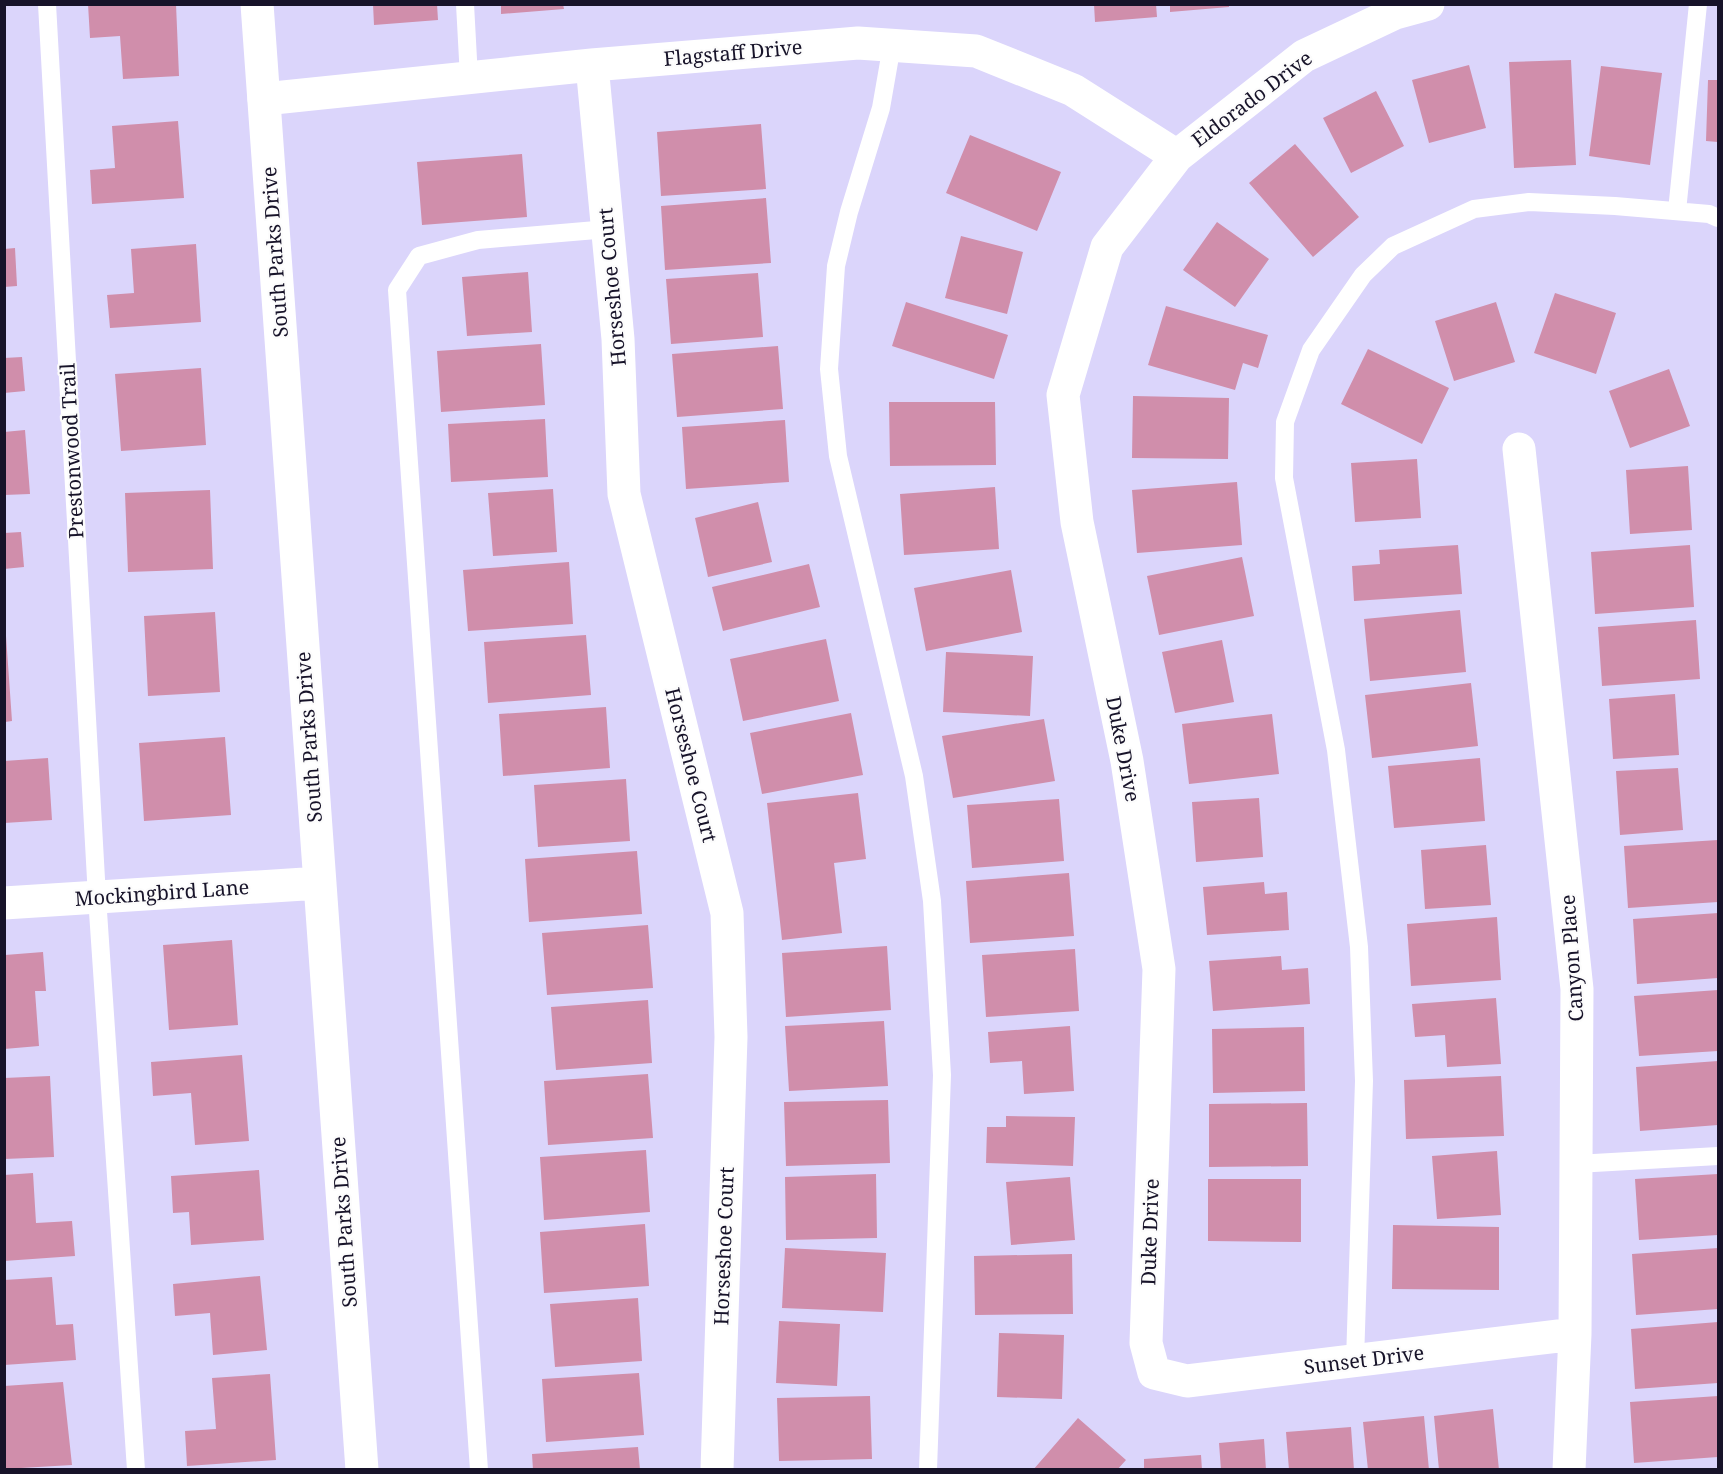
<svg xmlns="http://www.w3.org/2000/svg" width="1723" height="1474" font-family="'Noto Serif',serif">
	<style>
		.building { fill: #d08eab }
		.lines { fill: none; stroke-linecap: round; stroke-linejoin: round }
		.service { stroke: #fff; stroke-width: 18 }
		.minor { stroke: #fff; stroke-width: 33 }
		.tertiary { stroke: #fff; stroke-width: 33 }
		.labels { text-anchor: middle; stroke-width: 4.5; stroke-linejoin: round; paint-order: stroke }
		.street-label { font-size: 20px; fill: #171329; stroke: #fcfcfc }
	</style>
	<rect width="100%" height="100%" fill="#dbd5fb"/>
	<path class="building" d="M 88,4 L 176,4 L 179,76 L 123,79 L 120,36 L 90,38 Z
		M 373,4 L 437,4 L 438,20 L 374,25 Z
		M 501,4 L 563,4 L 564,9 L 501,14 Z
		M 1094,4 L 1156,4 L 1157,17 L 1095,22 Z
		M 1170,4 L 1229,4 L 1229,7 L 1170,12 Z
		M 1571,60 L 1576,165 L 1514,168 L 1509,62 Z
		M 1469,65 L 1486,128 L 1429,143 L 1412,80 Z
		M 1601,66 L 1662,73 L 1650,165 L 1589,156 Z
		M 1708,80 L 1718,80 L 1718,142 L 1706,141 Z
		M 1376,91 L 1404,146 L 1351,173 L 1323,118 Z
		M 178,121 L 184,198 L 92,204 L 90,170 L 115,168 L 112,126 Z
		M 761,124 L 766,189 L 661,196 L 657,132 Z
		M 970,135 L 1061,172 L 1037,231 L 946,193 Z
		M 1295,144 L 1359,217 L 1313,257 L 1249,183 Z
		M 522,154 L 527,217 L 422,225 L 417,162 Z
		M 766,198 L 771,263 L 665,270 L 661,206 Z
		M 1217,222 L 1269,259 L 1235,307 L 1183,270 Z
		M 961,236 L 1023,252 L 1007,314 L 945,298 Z
		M 196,244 L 201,322 L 110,328 L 107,295 L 134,293 L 131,249 Z
		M 15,248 L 17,286 L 4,287 L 4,249 Z
		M 528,272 L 532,332 L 467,336 L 462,277 Z
		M 758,273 L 763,337 L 671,344 L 666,279 Z
		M 1555,293 L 1616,313 L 1596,374 L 1534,353 Z
		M 906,302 L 1008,335 L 994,379 L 892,346 Z
		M 1496,302 L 1515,362 L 1454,381 L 1435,321 Z
		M 1166,306 L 1268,335 L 1258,368 L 1243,363 L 1235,390 L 1148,365 Z
		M 541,344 L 545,405 L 441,412 L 437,351 Z
		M 778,346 L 783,409 L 677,417 L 672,354 Z
		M 1368,349 L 1449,388 L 1422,444 L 1341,404 Z
		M 22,357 L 25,391 L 4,393 L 4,358 Z
		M 201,368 L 206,445 L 121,451 L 115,374 Z
		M 1669,369 L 1690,426 L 1630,448 L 1609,391 Z
		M 1133,396 L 1229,398 L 1228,459 L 1132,458 Z
		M 889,402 L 995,402 L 996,465 L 890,466 Z
		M 545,419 L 548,477 L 451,482 L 448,424 Z
		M 785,420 L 789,482 L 686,489 L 682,427 Z
		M 25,430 L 30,494 L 4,495 L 4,432 Z
		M 1417,459 L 1421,518 L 1355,522 L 1351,463 Z
		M 1688,466 L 1692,530 L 1630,534 L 1626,470 Z
		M 1237,482 L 1242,545 L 1137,553 L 1132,490 Z
		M 995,487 L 999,549 L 904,555 L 900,494 Z
		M 553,489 L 557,552 L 493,556 L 488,493 Z
		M 210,490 L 213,569 L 128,572 L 125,493 Z
		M 758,502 L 772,562 L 708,577 L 695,518 Z
		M 21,532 L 24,567 L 4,569 L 4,533 Z
		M 1458,545 L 1462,594 L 1354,601 L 1352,566 L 1380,564 L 1379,550 Z
		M 1690,545 L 1694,607 L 1595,614 L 1591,552 Z
		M 1242,557 L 1254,616 L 1159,635 L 1147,576 Z
		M 569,562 L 573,624 L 468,631 L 463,570 Z
		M 809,564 L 820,607 L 723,631 L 712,587 Z
		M 1011,570 L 1022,632 L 926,651 L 914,588 Z
		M 1460,610 L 1466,672 L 1370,681 L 1364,619 Z
		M 215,612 L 220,692 L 148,696 L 144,616 Z
		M 1696,620 L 1700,679 L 1602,686 L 1598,627 Z
		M 586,635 L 591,695 L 488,703 L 484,642 Z
		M 5,636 L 6,636 L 12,721 L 5,722 Z
		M 826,639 L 839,701 L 743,721 L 730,659 Z
		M 1222,640 L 1234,702 L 1175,713 L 1162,652 Z
		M 946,652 L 1033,656 L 1030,716 L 943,712 Z
		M 1471,683 L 1478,746 L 1372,758 L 1365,695 Z
		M 1675,694 L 1679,755 L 1613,759 L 1609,699 Z
		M 606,707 L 610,768 L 503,776 L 499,714 Z
		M 851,713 L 863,775 L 762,794 L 750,733 Z
		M 1272,714 L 1279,774 L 1189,784 L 1182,724 Z
		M 1044,719 L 1055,781 L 953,798 L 942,736 Z
		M 225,737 L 231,815 L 144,821 L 139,743 Z
		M 48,758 L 52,820 L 4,823 L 4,761 Z
		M 1480,758 L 1485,821 L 1394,828 L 1388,766 Z
		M 1678,768 L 1683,830 L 1620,835 L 1616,771 Z
		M 626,779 L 630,841 L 538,847 L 534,785 Z
		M 858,793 L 866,859 L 834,863 L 842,933 L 782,940 L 767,803 Z
		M 1259,798 L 1263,857 L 1196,862 L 1192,802 Z
		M 1059,799 L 1064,861 L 972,868 L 967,805 Z
		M 1718,840 L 1718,902 L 1628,908 L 1624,846 Z
		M 1486,845 L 1491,905 L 1425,909 L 1421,850 Z
		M 637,851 L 642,914 L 529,922 L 525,859 Z
		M 1069,873 L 1074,936 L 970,943 L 966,881 Z
		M 1264,882 L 1265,894 L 1287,892 L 1289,930 L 1207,935 L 1203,887 Z
		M 1718,913 L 1718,978 L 1637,984 L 1633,919 Z
		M 1497,917 L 1501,980 L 1411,986 L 1407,924 Z
		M 648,925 L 653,988 L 547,995 L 542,933 Z
		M 232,940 L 238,1025 L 169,1030 L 163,945 Z
		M 887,946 L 891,1010 L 786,1017 L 782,953 Z
		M 1075,949 L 1079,1011 L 986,1017 L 982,955 Z
		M 43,952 L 46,991 L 35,991 L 39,1046 L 4,1049 L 5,955 Z
		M 1281,956 L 1282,970 L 1308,968 L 1310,1004 L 1213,1011 L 1209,961 Z
		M 1718,990 L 1718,1051 L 1639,1056 L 1634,996 Z
		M 1496,998 L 1501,1064 L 1447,1067 L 1445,1035 L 1415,1037 L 1412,1004 Z
		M 648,1000 L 652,1063 L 556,1070 L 551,1007 Z
		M 884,1021 L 888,1086 L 789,1091 L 785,1026 Z
		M 1070,1026 L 1074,1091 L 1024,1094 L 1022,1061 L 990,1063 L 988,1032 Z
		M 1304,1027 L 1305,1091 L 1213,1093 L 1212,1029 Z
		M 242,1055 L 249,1141 L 195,1145 L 191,1093 L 153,1096 L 151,1062 Z
		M 1718,1061 L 1718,1125 L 1640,1131 L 1636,1067 Z
		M 648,1074 L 653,1138 L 548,1145 L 544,1081 Z
		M 50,1076 L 54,1157 L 4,1159 L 4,1078 Z
		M 1501,1076 L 1504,1136 L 1406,1139 L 1404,1080 Z
		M 888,1100 L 890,1163 L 786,1166 L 784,1102 Z
		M 1307,1103 L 1308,1166 L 1209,1167 L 1209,1104 Z
		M 1006,1116 L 1075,1117 L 1073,1166 L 986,1163 L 987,1127 L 1006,1127 Z
		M 646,1150 L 650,1212 L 544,1220 L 540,1157 Z
		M 1497,1151 L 1501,1215 L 1437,1219 L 1432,1156 Z
		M 259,1170 L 264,1240 L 191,1245 L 189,1212 L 173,1213 L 171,1176 Z
		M 33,1173 L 36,1223 L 72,1221 L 75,1256 L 4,1261 L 4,1175 Z
		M 876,1174 L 877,1238 L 786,1240 L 785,1177 Z
		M 1718,1174 L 1718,1235 L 1639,1240 L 1635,1179 Z
		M 1070,1177 L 1075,1240 L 1011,1245 L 1006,1182 Z
		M 1208,1179 L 1301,1179 L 1301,1242 L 1208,1241 Z
		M 645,1224 L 649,1286 L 544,1293 L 540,1232 Z
		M 1393,1225 L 1499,1227 L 1499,1290 L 1392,1289 Z
		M 785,1248 L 886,1253 L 883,1312 L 782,1308 Z
		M 1718,1248 L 1718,1309 L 1636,1315 L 1632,1254 Z
		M 1072,1254 L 1073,1314 L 975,1315 L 974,1256 Z
		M 260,1276 L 267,1350 L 213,1355 L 210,1313 L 175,1316 L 173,1284 Z
		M 52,1277 L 56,1325 L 73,1324 L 76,1360 L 4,1365 L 4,1280 Z
		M 638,1298 L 642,1361 L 555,1367 L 550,1304 Z
		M 779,1321 L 840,1324 L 837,1386 L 776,1383 Z
		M 1718,1322 L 1718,1383 L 1635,1389 L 1631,1329 Z
		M 999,1333 L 1064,1335 L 1062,1399 L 997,1397 Z
		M 639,1373 L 644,1435 L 546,1442 L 542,1379 Z
		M 270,1374 L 276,1460 L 187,1466 L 185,1431 L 216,1429 L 212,1378 Z
		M 63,1382 L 72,1465 L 4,1469 L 4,1386 Z
		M 870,1396 L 872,1459 L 779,1461 L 777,1398 Z
		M 1718,1396 L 1718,1457 L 1634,1463 L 1630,1402 Z
		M 1493,1409 L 1499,1470 L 1439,1470 L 1434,1416 Z
		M 1424,1416 L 1429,1470 L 1368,1470 L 1363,1422 Z
		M 1078,1418 L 1126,1460 L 1117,1470 L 1033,1470 Z
		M 1351,1427 L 1354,1470 L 1289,1470 L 1286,1432 Z
		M 1264,1439 L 1266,1470 L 1221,1470 L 1219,1443 Z
		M 638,1447 L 640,1470 L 533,1470 L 532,1454 Z
		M 1201,1455 L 1202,1470 L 1144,1470 L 1144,1459 Z"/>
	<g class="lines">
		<path class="service" d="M 47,4 L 97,897 L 136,1470
			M 465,4 L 469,78
			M 892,45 L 881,108 L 849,212 L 836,266 L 829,369 L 838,456 L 914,776 L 932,901 L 942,1075 L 928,1470
			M 1677,211 L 1698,4
			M 1576,1164 L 1718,1156
			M 1355,1361 L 1364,1081 L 1359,947 L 1336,750 L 1284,478 L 1285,422 L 1311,350 L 1363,275 L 1393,246 L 1474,209 L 1529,202 L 1615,206 L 1709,214 L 1718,218
			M 479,1470 L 397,290 L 419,256 L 478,240 L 608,229"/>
		<path class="minor" d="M 1428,4 L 1395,13 L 1304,56 L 1177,156 L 1107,247 L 1063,395 L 1077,522 L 1127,761 L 1159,969 L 1146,1343 L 1154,1373 L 1187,1381 L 1575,1334
			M 592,65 L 618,339 L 624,494 L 727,913 L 731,1037 L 717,1470
			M 264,99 L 592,65 L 858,43 L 976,51 L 1073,90 L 1177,156
			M 1519,449 L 1577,989 L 1575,1334 L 1569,1470"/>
		<path class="tertiary" d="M 257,4 L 362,1470
			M 4,903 L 320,883"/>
	</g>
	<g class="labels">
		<g class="street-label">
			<text transform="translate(733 53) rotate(-5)" y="7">Flagstaff Drive</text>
			<text transform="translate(1252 99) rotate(-37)" y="7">Eldorado Drive</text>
			<text transform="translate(275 252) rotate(-94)" y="7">South Parks Drive</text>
			<text transform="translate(612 287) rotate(-95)" y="7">Horseshoe Court</text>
			<text transform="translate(72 451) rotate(-93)" y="7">Prestonwood Trail</text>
			<text transform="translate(309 737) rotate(-94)" y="7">South Parks Drive</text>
			<text transform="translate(1123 749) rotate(79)" y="7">Duke Drive</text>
			<text transform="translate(691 765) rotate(76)" y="7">Horseshoe Court</text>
			<text transform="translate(162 893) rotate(-4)" y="7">Mockingbird Lane</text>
			<text transform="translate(1572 958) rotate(-94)" y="7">Canyon Place</text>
			<text transform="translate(344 1222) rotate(-94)" y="7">South Parks Drive</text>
			<text transform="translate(1150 1232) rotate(-88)" y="7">Duke Drive</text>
			<text transform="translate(724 1246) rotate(-88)" y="7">Horseshoe Court</text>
			<text transform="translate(1364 1360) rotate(-7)" y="7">Sunset Drive</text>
		</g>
	</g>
	<rect width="1723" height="1474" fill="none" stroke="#171329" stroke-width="12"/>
</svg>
